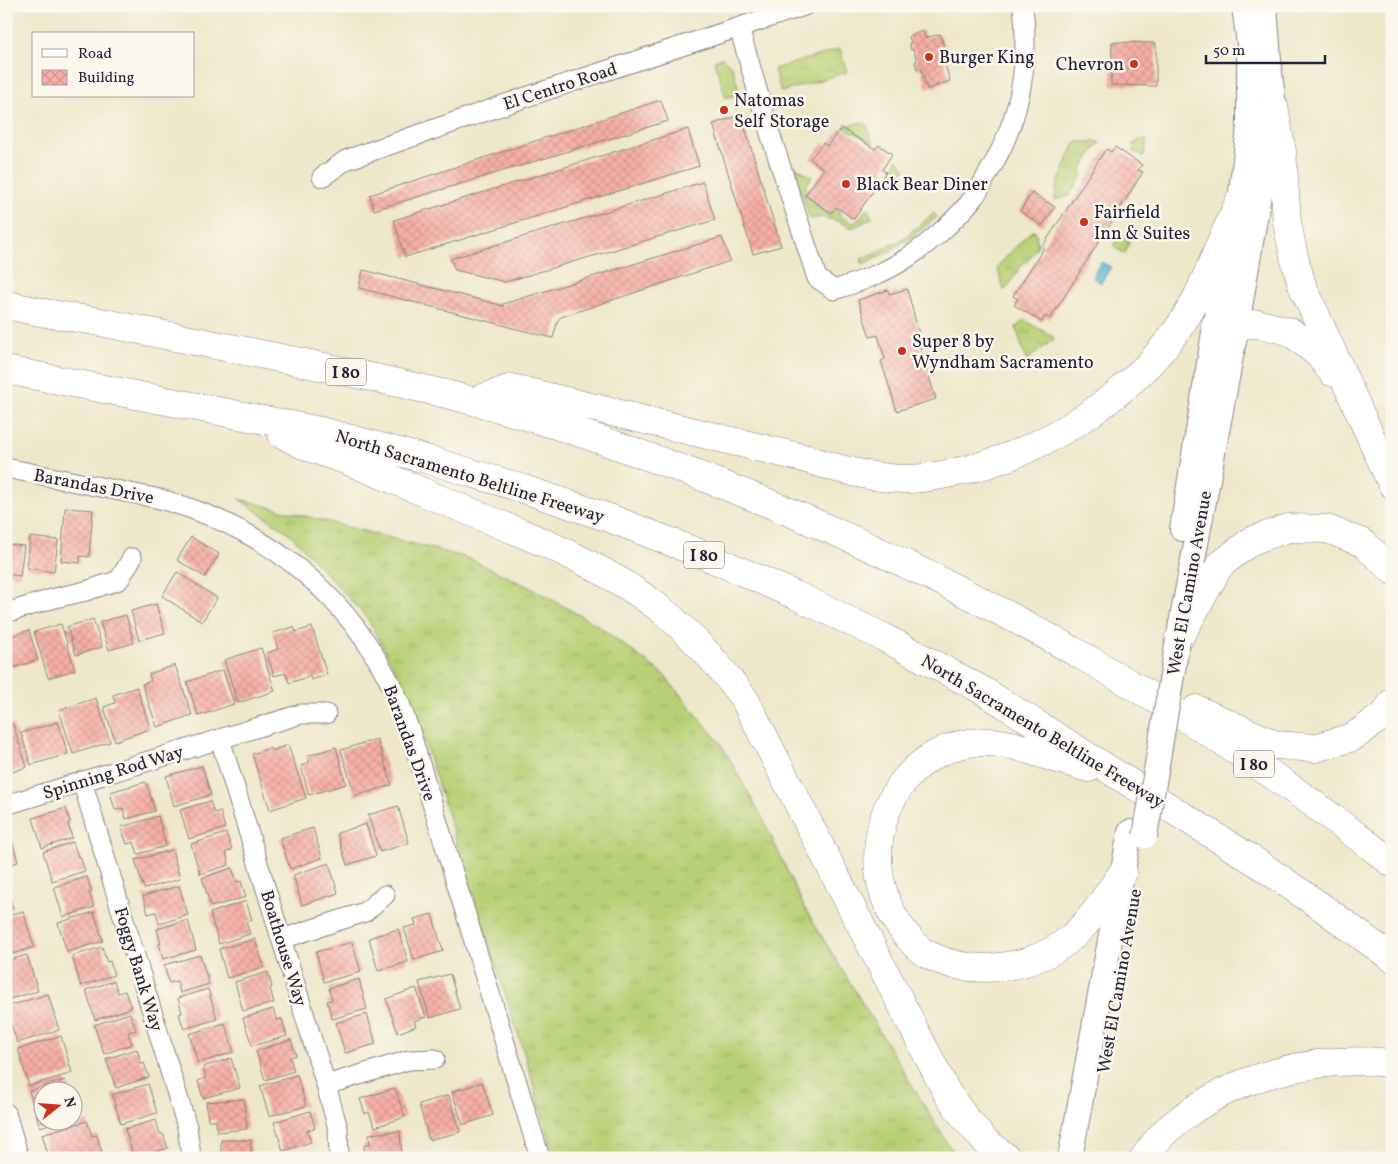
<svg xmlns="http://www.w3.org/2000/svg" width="1398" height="1164" font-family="Vollkorn,serif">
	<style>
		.grass { fill: url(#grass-tufts); stroke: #6d7958 }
		.water { fill: url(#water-waves); stroke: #3a6c86 }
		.building { fill: url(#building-cross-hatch) }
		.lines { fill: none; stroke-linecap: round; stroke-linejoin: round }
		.minor-casing { stroke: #888482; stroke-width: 21 }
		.major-casing { stroke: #888482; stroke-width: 26 }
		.highway-casing { stroke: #888482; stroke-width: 29 }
		.minor { stroke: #fff; stroke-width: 19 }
		.major { stroke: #fff; stroke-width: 24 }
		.highway { stroke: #fff; stroke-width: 28 }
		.major-bridge-casing { stroke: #888482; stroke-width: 26; stroke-linecap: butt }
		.major-bridge { stroke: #fff; stroke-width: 24 }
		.poi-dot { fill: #c8321e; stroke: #fbf7ec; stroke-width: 2 }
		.labels { text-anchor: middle; stroke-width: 5; stroke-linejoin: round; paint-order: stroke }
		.shield { fill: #fbf7ec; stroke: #636270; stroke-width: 1 }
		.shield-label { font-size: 16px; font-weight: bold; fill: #22223b }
		.poi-label { font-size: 18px; fill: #22223b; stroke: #fbf7ec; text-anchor: start }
		.street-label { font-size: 18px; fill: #22223b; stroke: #fbf7ec }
	</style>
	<defs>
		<pattern id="grass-tufts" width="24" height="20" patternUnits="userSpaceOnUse" patternTransform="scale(1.25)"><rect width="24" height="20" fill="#b8d075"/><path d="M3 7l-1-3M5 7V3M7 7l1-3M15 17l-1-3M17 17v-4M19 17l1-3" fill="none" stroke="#9eb266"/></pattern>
		<pattern id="water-waves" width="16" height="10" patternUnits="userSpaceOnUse" patternTransform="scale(1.25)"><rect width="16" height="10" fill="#52b5d1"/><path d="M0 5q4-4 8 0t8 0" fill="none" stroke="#4493ab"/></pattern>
		<pattern id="building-cross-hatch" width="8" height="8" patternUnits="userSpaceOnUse" patternTransform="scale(1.25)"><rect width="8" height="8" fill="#f6afa6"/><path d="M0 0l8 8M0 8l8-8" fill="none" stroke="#d39690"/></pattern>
	</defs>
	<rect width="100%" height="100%" fill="#fbf7ec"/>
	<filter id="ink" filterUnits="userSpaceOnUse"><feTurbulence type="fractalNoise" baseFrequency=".02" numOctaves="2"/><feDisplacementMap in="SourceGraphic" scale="10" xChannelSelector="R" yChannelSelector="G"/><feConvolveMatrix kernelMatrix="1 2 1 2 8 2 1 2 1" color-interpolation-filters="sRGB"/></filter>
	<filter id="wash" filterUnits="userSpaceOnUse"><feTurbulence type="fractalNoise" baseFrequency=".0096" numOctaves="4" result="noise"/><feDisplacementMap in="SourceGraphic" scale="20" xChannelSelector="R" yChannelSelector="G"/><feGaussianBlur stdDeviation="1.12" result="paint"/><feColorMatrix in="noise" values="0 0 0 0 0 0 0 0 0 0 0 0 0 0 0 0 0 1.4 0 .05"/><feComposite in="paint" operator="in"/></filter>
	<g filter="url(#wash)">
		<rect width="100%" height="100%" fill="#eee7ca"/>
		<path class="grass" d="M 840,49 L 847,72 L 781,92 L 774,69 Z
			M 722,58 L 732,67 L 740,94 L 726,98 L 714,60 Z
			M 862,122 L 867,125 L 873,143 L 843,127 Z
			M 1138,140 L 1147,140 L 1144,156 L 1134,152 L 1133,143 L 1137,144 Z
			M 1077,142 L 1100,142 L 1081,170 L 1083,175 L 1069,196 L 1055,200 L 1056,188 L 1074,145 Z
			M 897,159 L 906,169 L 892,182 L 890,182 L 889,180 Z
			M 793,165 L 812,177 L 805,187 L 808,190 L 805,195 L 825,211 L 831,214 L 836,209 L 839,211 L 840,216 L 852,223 L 856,222 L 867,208 L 872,218 L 855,227 L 849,227 L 838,221 L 822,217 L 810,219 Z
			M 934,213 L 937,217 L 909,239 L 888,252 L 863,264 L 861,259 L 885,248 L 905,237 Z
			M 1035,230 L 1038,245 L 1028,261 L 1023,263 L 1007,288 L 1004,290 L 997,267 L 1028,234 Z
			M 1119,235 L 1130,241 L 1125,254 L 1114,247 L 1114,245 Z
			M 1024,320 L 1053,337 L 1054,339 L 1026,361 L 1016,327 Z
			M 239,499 L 468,558 L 533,589 L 597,625 L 663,674 L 721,744 L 764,821 L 804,907 L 949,1146 L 960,1158 L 555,1158 L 525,1056 L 409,694 L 367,618 L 290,534 Z"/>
		<path class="water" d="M 1101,262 L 1111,267 L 1101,283 L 1092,277 Z"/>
		<g id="blocks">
			<path class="building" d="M 923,31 L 925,38 L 940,34 L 945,50 L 941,51 L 950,81 L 927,89 L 921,68 L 917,69 L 915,62 L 917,61 L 913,49 L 911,50 L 909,43 L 911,43 L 909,36 Z
				M 1112,42 L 1156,43 L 1156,86 L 1111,85 Z
				M 661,100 L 668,121 L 374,210 L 370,195 Z
				M 741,115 L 781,246 L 753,254 L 713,124 Z
				M 841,128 L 875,149 L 879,145 L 892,154 L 882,170 L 886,172 L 854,219 L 836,207 L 831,213 L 805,195 L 824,169 L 810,159 L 823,143 L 827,146 Z
				M 688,129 L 699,166 L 405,257 L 394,220 Z
				M 1115,147 L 1142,165 L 1138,170 L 1143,172 L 1050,319 L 1045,316 L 1042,322 L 1014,305 L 1018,299 L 1013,296 L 1044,248 L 1042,247 L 1106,149 L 1111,152 Z
				M 703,182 L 715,220 L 505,282 L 455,270 L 450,259 Z
				M 1032,193 L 1055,207 L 1042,226 L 1020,211 Z
				M 722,237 L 730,261 L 561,317 L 558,320 L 553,338 L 513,328 L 510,328 L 510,327 L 359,288 L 363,270 L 504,306 L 503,304 Z
				M 907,289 L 921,341 L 918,342 L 936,399 L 897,411 L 881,361 L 885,359 L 878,335 L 870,337 L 858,300 L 888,290 L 889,294 Z
				M 65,508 L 93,510 L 89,557 L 80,556 L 80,563 L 61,561 Z
				M 30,537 L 58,540 L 54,572 L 27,568 Z
				M 191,537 L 219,554 L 205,577 L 177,560 Z
				M 6,544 L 24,546 L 20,576 L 6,574 Z
				M 177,572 L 217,598 L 202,622 L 162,596 Z
				M 156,604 L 165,633 L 139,640 L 131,611 Z
				M 126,615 L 134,643 L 109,650 L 100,622 Z
				M 93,619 L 102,647 L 76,655 L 67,627 Z
				M 61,624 L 75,670 L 48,678 L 34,632 Z
				M 294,627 L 296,632 L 312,627 L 327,675 L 311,680 L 310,676 L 289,683 L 286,673 L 274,676 L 267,653 L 278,649 L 273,633 Z
				M 29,630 L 38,660 L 12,668 L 6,650 L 6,638 Z
				M 261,648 L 275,691 L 238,703 L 224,660 Z
				M 175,665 L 192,715 L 157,727 L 142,684 L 151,681 L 149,674 Z
				M 223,670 L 234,704 L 198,716 L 187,682 Z
				M 137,687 L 150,729 L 115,741 L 104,707 L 115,703 L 113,695 Z
				M 96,698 L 110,742 L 73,754 L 59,710 Z
				M 58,722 L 68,754 L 31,765 L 21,733 Z
				M 13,724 L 27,767 L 6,774 L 6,726 Z
				M 377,739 L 392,785 L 355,796 L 341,750 Z
				M 288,745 L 306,798 L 270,810 L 252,754 L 270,748 L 271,751 Z
				M 336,747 L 346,784 L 309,795 L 301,766 L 309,763 L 307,756 Z
				M 202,766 L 211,795 L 174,806 L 166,776 Z
				M 146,782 L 155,811 L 126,819 L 123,808 L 115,810 L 110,792 Z
				M 210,801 L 214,813 L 220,811 L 225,828 L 189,839 L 180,810 Z
				M 398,806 L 409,843 L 380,852 L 368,815 Z
				M 66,808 L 70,822 L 68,823 L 72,838 L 42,848 L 33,818 Z
				M 158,816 L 166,846 L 138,854 L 134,842 L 127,844 L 121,827 Z
				M 366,824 L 376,856 L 347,865 L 337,833 Z
				M 313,828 L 322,858 L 290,869 L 280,838 Z
				M 226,833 L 232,850 L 226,852 L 229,865 L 200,874 L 191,844 Z
				M 12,841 L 18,862 L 6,866 L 6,843 Z
				M 73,842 L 78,857 L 80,856 L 85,871 L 52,881 L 43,852 Z
				M 172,850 L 180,879 L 144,889 L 135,860 Z
				M 329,863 L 338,893 L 302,905 L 293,875 Z
				M 232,868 L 237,882 L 241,881 L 246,897 L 211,907 L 202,878 Z
				M 87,877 L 92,892 L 89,892 L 94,907 L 63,917 L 54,887 Z
				M 6,886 L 13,908 L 6,910 Z
				M 179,886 L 188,915 L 159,924 L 156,912 L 148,914 L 143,896 Z
				M 246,901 L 252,920 L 246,922 L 250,934 L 219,944 L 210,913 Z
				M 23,911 L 34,947 L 6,956 L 6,916 Z
				M 94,912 L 103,941 L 67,952 L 58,923 Z
				M 432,914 L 443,951 L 414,960 L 404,928 L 416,925 L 414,919 Z
				M 188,920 L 196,950 L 163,959 L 159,944 L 161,944 L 157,929 Z
				M 398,929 L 408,962 L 378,971 L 369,938 Z
				M 255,939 L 264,967 L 227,978 L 219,949 Z
				M 352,942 L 361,972 L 324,982 L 316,952 Z
				M 102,947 L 107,962 L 110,961 L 114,975 L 81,986 L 72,956 Z
				M 27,955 L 38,991 L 6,1000 L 6,961 Z
				M 200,955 L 209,984 L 180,993 L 177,981 L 169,983 L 164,965 Z
				M 268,972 L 272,987 L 270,988 L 274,1003 L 243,1011 L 235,982 Z
				M 450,974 L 460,1009 L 430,1018 L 419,982 Z
				M 359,979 L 367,1009 L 332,1019 L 327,1001 L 332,1000 L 329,988 Z
				M 114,981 L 118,993 L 125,991 L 131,1008 L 95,1020 L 86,990 Z
				M 416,988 L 426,1017 L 414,1021 L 416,1026 L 398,1033 L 386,999 Z
				M 208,989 L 217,1019 L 184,1029 L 179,1014 L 182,1013 L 178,998 Z
				M 48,994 L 59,1030 L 17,1043 L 6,1007 Z
				M 273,1009 L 277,1020 L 282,1019 L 287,1036 L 252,1046 L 243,1018 Z
				M 130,1013 L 136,1030 L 128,1032 L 132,1044 L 104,1054 L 94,1025 Z
				M 367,1014 L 376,1044 L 345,1053 L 336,1023 Z
				M 225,1023 L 234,1052 L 198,1063 L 189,1034 Z
				M 61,1036 L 72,1073 L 29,1086 L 18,1049 Z
				M 291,1040 L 296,1055 L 290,1057 L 294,1071 L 265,1080 L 256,1051 Z
				M 137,1049 L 141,1064 L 144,1063 L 149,1077 L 116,1088 L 106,1059 Z
				M 231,1058 L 240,1088 L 203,1098 L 198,1081 L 206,1078 L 203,1067 Z
				M 297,1075 L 306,1106 L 269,1116 L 260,1086 Z
				M 65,1080 L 69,1092 L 42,1092 L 42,1122 L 56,1122 L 40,1127 L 29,1091 Z
				M 482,1082 L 493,1115 L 463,1125 L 452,1092 Z
				M 148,1084 L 157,1113 L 121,1124 L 112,1095 Z
				M 395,1088 L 405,1117 L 375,1127 L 369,1112 L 365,1114 L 360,1099 Z
				M 449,1095 L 460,1132 L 429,1140 L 419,1104 Z
				M 244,1099 L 247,1129 L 217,1132 L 216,1120 L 208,1120 L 206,1102 Z
				M 310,1111 L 315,1128 L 307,1130 L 311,1142 L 283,1151 L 274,1122 Z
				M 156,1120 L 160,1134 L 163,1134 L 168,1148 L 138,1158 L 134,1158 L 125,1129 Z
				M 87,1121 L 92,1136 L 97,1135 L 103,1156 L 96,1158 L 49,1158 L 42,1134 Z
				M 400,1131 L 402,1158 L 365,1158 L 364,1144 L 370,1144 L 369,1134 Z
				M 221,1140 L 251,1140 L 251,1158 L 213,1158 L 213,1153 L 221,1153 Z"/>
		</g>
	</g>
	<g filter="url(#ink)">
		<use href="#blocks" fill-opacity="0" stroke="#888482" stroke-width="1"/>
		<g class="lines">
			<defs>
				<path id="minor" d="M 739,27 L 767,124 L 817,278 L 834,290 C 859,282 885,273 907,258 C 930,243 957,219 974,197 C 979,191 982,184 986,177 C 1007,143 1021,104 1024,63 C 1026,44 1025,25 1023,6
					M 322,177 L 346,160 L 532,95 L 804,6
					M 6,468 L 160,499 C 267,528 349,594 396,695 C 402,707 405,719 410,731 L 540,1158
					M 6,613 L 55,598 L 86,591 L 119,580 L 132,558
					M 220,739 L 326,1085 L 338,1129 L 339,1158
					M 82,781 L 187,1127 L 190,1148 L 190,1158
					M 6,805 L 301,714 L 326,714
					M 282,939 L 365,912 L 385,895
					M 326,1085 L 409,1060 L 435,1059
					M 6,1113 L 19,1158"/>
				<path id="major" d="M 1182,529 L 1215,326 L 1240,200 L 1249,127 L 1249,45 L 1244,6
					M 1180,629 L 1237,325 L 1274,107 L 1270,73 L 1265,6
					M 1070,1158 L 1130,832"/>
				<path id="highway" d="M 1274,107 L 1282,151 L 1287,222 L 1294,257 L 1302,285 L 1392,484
					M 6,305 L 45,313 L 95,321 C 165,335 235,349 305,363 C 361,375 417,386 473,401 C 571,427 668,462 763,501 C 986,592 1202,714 1392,863
					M 1215,326 L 1260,324 L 1291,332 L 1319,355 L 1332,372
					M 6,370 L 321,431 L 429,460 L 521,488 L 612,519 L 704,555 L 795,595 L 883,637 L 982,690 L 1256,862 L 1323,908 L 1392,958
					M 475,401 L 512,388 L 803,458 C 836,468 868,478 903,479 C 919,480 936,476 952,473 C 1046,454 1143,391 1192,307 C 1198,297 1203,284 1208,273 C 1218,249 1229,224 1240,200
					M 282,434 C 290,438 298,443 306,446 C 322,453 339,457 356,464 C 401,483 447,502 492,521 C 552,545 612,571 663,611 C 694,637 721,667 745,700 L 947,1093 L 965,1118 L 985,1141 L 1007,1158
					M 1178,640 L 1220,565 L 1251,541 L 1288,528 L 1327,529 L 1363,543 L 1392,570
					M 1196,709 L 1276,745 L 1315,748 L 1353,737 L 1385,714 L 1392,703
					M 1089,768 C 1072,763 1055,758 1038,753 C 1020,747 1002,741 983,742 C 952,742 923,757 904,781 C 869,825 870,888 904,932 C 910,939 917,949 925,953 C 966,976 1022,971 1060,946 C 1088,928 1104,899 1123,872
					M 1144,1158 C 1151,1148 1159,1137 1168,1129 C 1229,1076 1313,1055 1392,1063"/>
			</defs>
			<use href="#minor" class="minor-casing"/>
			<use href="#major" class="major-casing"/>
			<use href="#highway" class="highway-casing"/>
			<use href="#minor" class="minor"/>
			<use href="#major" class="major"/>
			<use href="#highway" class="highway"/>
			<defs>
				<path id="major-bridge" d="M 1145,836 L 1178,640"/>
			</defs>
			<use href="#major-bridge" class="major-bridge-casing"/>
			<use href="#major-bridge" class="major-bridge"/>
		</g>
	</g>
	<g class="poi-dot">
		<circle cx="929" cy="57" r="5"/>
		<circle cx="1134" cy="64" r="5"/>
		<circle cx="724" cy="110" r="5"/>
		<circle cx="846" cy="184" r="5"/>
		<circle cx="1084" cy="222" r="5"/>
		<circle cx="902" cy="351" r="5"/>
	</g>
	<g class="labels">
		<g class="shield">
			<rect x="326" y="358.5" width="40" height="27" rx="4"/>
			<rect x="684" y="541.5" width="40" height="27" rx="4"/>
			<rect x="1234" y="750.5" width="40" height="27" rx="4"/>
		</g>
		<g class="shield-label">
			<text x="346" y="378">I 80</text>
			<text x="704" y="561">I 80</text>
			<text x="1254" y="770">I 80</text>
		</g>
		<g class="poi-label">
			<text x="939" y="63">Burger King</text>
			<text x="1124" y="70" text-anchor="end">Chevron</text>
			<text x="734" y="106">Natomas<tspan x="734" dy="21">Self Storage</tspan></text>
			<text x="856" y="190">Black Bear Diner</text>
			<text x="1094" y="218">Fairfield<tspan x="1094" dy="21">Inn &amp; Suites</tspan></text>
			<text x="912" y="347">Super 8 by<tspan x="912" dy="21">Wyndham Sacramento</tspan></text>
		</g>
		<g class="street-label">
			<text transform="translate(560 86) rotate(-18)" y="6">El Centro Road</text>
			<text transform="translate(470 476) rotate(17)" y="6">North Sacramento Beltline Freeway</text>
			<text transform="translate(94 486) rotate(11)" y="6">Barandas Drive</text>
			<text transform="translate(1189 583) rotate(-80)" y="6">West El Camino Avenue</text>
			<text transform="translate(1043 731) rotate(31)" y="6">North Sacramento Beltline Freeway</text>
			<text transform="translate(410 743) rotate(70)" y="6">Barandas Drive</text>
			<text transform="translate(113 772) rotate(-17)" y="6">Spinning Rod Way</text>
			<text transform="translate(284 948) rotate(73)" y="6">Boathouse Way</text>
			<text transform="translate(139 969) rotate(73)" y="6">Foggy Bank Way</text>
			<text transform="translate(1119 981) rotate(-80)" y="6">West El Camino Avenue</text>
		</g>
	</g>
	<rect width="1398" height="1164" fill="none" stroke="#fbf7ec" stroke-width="25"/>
	<rect x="32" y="32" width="162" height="65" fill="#fbf7ec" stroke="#a4a2a5"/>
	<rect x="42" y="49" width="25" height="8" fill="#ffffff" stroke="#a4a2a5"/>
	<text x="78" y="58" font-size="15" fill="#22223b">Road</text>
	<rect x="42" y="70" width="25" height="15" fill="url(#building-cross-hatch)" stroke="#a4a2a5"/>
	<text x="78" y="82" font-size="15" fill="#22223b">Building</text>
	<g transform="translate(58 1106) rotate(73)"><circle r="24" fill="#fbf7ec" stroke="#a4a2a5"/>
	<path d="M0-4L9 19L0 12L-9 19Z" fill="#c8321e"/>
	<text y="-8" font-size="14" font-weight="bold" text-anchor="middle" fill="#22223b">N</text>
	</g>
	<path d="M1206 55v8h119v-8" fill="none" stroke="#22223b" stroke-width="2.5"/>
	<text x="1213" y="55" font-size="15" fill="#22223b" stroke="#fbf7ec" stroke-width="4" paint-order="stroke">50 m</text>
</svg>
